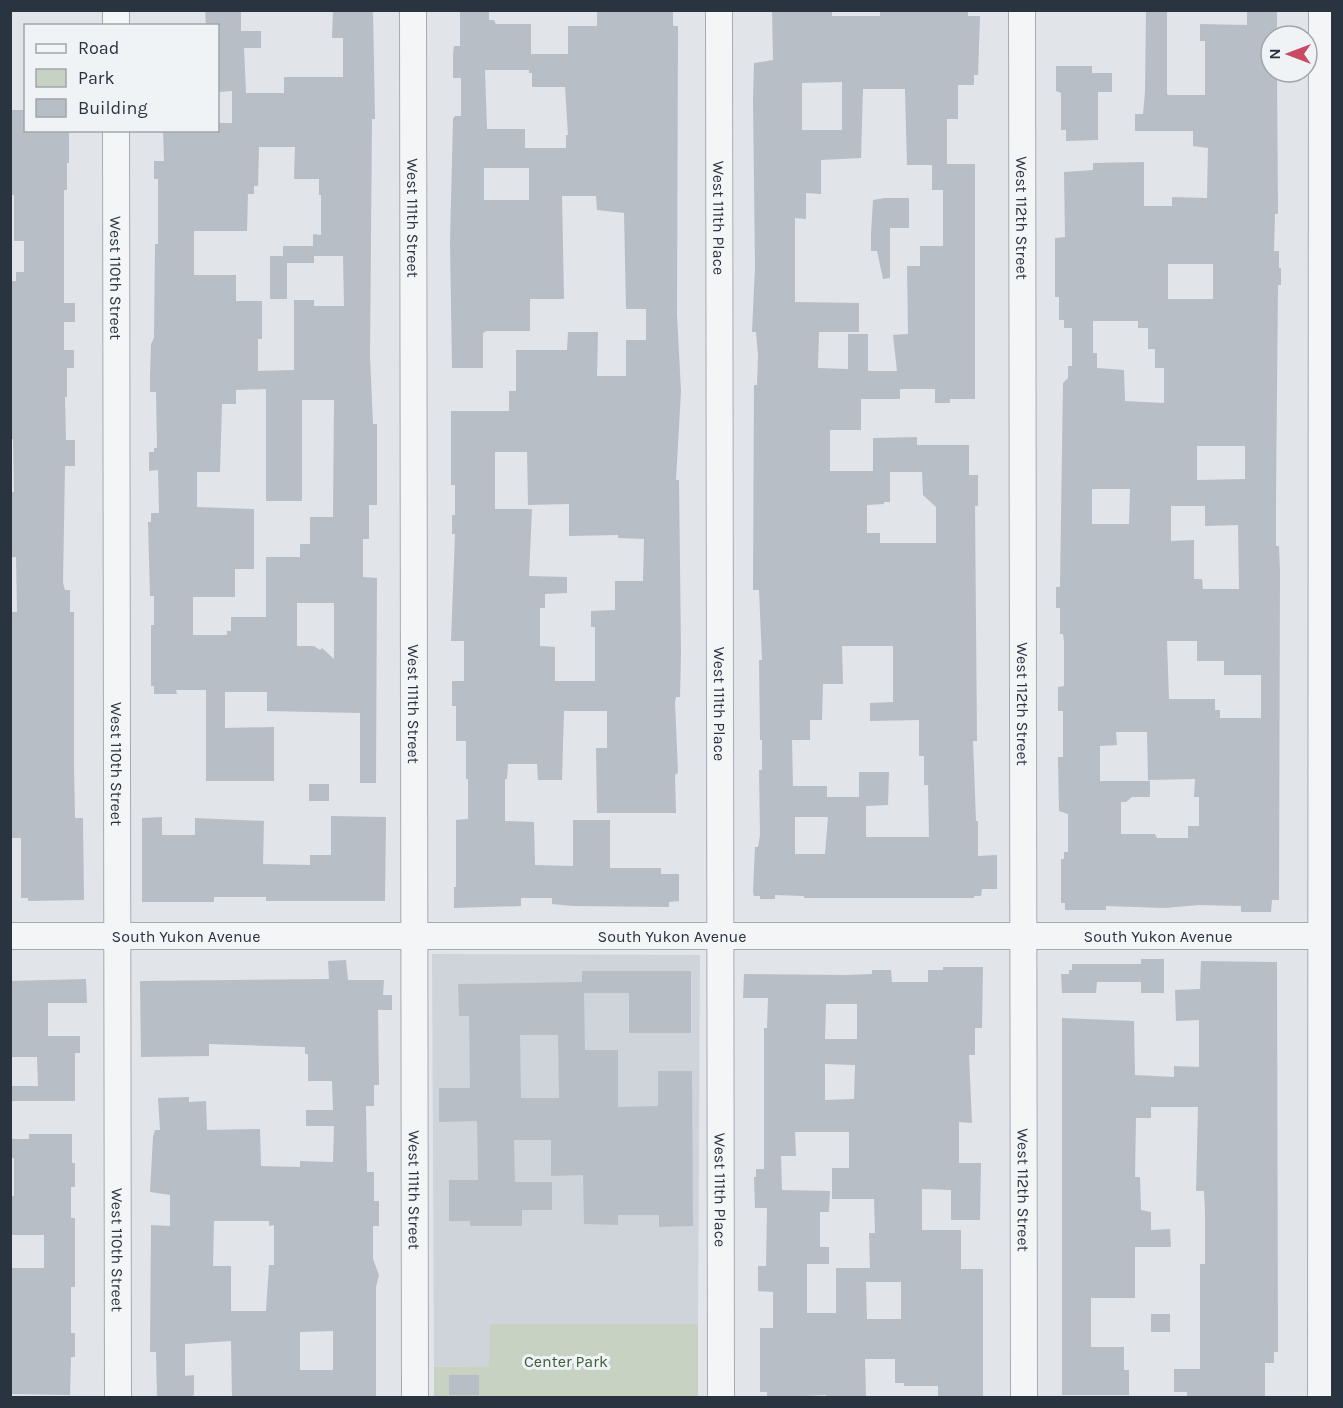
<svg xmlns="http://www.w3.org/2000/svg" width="1343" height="1408" font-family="Karla,sans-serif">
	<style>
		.built { fill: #cfd4db }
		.green { fill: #c7d2c2 }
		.building { fill: #b8bec6; fill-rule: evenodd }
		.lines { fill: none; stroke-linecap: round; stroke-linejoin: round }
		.minor-casing { stroke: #a6abb3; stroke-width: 28 }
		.minor { stroke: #f3f5f7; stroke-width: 26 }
		.labels { text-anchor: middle; stroke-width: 6; stroke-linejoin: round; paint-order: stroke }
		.street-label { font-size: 16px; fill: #2a3340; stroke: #f0f3f6 }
		.park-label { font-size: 16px; fill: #405b38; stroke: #f0f3f6 }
	</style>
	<rect width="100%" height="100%" fill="#e1e4e9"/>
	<path class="built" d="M 432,954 L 700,955 L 698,1324 L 490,1324 L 490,1366 L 434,1367 Z"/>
	<path class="green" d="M 490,1324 L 698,1324 L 698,1397 L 434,1397 L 434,1367 L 489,1366 Z"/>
	<path class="building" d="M 205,10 L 241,10 L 241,31 L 261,31 L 261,48 L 244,48 L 246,93 L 284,93 L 284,77 L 343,77 L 343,38 L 332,38 L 333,10 L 373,10 L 375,119 L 372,119 L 370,356 L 373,424 L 377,424 L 377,505 L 369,505 L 369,539 L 363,539 L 363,577 L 377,578 L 376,783 L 360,783 L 360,713 L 267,711 L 267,692 L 225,692 L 225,728 L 274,727 L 274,781 L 206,781 L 206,690 L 176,690 L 177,694 L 154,694 L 154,686 L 151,686 L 151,625 L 154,625 L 154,596 L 150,596 L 148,522 L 151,522 L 151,513 L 159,513 L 158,470 L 149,471 L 149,452 L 154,452 L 154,448 L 157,448 L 156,392 L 150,392 L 150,376 L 151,344 L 154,338 L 155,244 L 158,244 L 158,179 L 154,179 L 154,161 L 164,161 L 163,130 L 218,130 L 218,123 L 232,123 L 232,91 L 219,92 L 218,83 L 218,26 L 206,26 ZM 259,147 L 295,147 L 294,179 L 319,179 L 319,195 L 321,195 L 321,235 L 313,234 L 313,246 L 283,246 L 283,256 L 270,256 L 270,299 L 287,299 L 287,263 L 314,263 L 314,256 L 343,256 L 344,306 L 314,306 L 314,300 L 294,300 L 294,370 L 258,371 L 258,339 L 262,339 L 262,301 L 236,301 L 236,275 L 194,275 L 194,231 L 247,231 L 248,194 L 254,194 L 254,186 L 258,186 ZM 266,389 L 266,501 L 302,501 L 302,400 L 334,400 L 333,517 L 310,517 L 310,544 L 300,544 L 300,557 L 266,557 L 266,617 L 231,617 L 231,631 L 227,631 L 227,635 L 193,635 L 193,597 L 235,597 L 235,569 L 254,569 L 254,509 L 197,507 L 197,472 L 220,472 L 222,404 L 236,404 L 236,390 ZM 297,603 L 334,603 L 334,659 L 322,648 L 320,650 L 314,646 L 297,646 Z
		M 460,10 L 489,10 L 489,20 L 494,20 L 496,24 L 531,24 L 531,54 L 568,54 L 568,26 L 597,26 L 597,10 L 673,10 L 673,26 L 678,26 L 677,315 L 681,391 L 676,480 L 679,480 L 681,652 L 680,697 L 676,697 L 675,702 L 678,773 L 675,775 L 676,813 L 597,813 L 596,748 L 607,748 L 607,711 L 564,711 L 562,780 L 538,780 L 537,764 L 508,764 L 507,779 L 505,779 L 505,821 L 534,822 L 535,865 L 573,866 L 573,820 L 610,820 L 610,868 L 661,868 L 661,874 L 679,874 L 679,901 L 669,902 L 669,907 L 573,906 L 552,904 L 552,898 L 521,898 L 521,906 L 454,908 L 454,887 L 456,887 L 456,820 L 468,819 L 468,779 L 466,779 L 466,741 L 456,741 L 456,706 L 452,706 L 452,681 L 464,681 L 464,641 L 451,641 L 455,534 L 452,534 L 452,515 L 455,515 L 455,485 L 451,485 L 451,411 L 509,411 L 509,391 L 516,391 L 516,350 L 567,350 L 568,332 L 598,332 L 597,376 L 626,376 L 626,340 L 646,340 L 646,309 L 626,309 L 624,213 L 597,210 L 596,196 L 562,196 L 564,299 L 530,299 L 530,331 L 487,331 L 483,333 L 483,368 L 452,368 L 450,242 L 453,119 L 455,116 L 461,116 L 461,78 L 453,78 L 453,54 L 454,46 L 460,46 ZM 485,70 L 529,70 L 529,73 L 532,73 L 532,87 L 565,87 L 568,135 L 566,135 L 566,148 L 525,148 L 525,129 L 487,129 ZM 484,168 L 529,168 L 529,200 L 484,200 ZM 495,452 L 527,452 L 528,505 L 569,504 L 569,536 L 618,535 L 618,538 L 644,539 L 643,581 L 615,581 L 615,610 L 591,611 L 591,627 L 595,627 L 595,681 L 555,681 L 555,647 L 540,646 L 540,608 L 545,608 L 545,594 L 567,593 L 567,577 L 529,576 L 532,509 L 495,509 Z
		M 772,10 L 832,10 L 832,16 L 880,16 L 880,10 L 968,10 L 968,16 L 980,16 L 978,75 L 974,75 L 974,85 L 958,85 L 958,119 L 947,119 L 947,164 L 975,164 L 975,399 L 950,399 L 950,403 L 935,403 L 935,389 L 900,389 L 900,399 L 861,399 L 861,430 L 830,430 L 830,471 L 873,471 L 873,438 L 917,437 L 917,445 L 969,445 L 969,475 L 978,475 L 978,506 L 975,506 L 977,741 L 973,741 L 976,821 L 978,821 L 978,856 L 997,855 L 997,889 L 982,889 L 981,896 L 974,896 L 974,898 L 804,898 L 804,896 L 775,895 L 775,899 L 760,899 L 760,896 L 754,896 L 753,892 L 755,847 L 758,847 L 760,835 L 759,770 L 762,770 L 762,740 L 760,740 L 759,660 L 762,660 L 759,590 L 753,590 L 754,385 L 757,385 L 758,356 L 756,332 L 752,332 L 755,267 L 753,99 L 754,63 L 773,60 ZM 842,82 L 842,130 L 802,130 L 802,83 ZM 863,89 L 905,89 L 907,165 L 932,165 L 932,190 L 943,190 L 943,246 L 920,246 L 920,266 L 907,266 L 908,334 L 893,335 L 897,371 L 868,371 L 868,334 L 848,334 L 848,369 L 818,368 L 819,332 L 859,332 L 859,303 L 795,302 L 795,218 L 806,219 L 806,193 L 821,194 L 821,160 L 861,158 ZM 890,472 L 922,472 L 923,495 L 936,507 L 936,543 L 880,543 L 880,533 L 867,533 L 867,505 L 884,504 L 884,502 L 890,502 ZM 842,646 L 893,646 L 893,702 L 870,703 L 870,721 L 919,720 L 919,756 L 924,756 L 924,785 L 928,785 L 929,837 L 866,837 L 866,806 L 888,805 L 889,772 L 859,772 L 859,797 L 827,797 L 827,786 L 793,786 L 792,740 L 810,740 L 810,720 L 822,720 L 823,684 L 843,684 ZM 795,817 L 828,817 L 825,854 L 795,854 Z
		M 1146,10 L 1167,10 L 1167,94 L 1169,95 L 1205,95 L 1205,41 L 1200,41 L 1200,24 L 1247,25 L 1247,10 L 1277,10 L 1277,36 L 1271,36 L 1271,72 L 1277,72 L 1278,214 L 1275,214 L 1274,251 L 1279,251 L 1279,268 L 1281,268 L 1281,285 L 1278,285 L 1276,498 L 1276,546 L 1279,546 L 1280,572 L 1279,900 L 1272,900 L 1271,912 L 1241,912 L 1241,906 L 1199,905 L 1165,908 L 1106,906 L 1106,910 L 1065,910 L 1065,903 L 1061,903 L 1061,859 L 1064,859 L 1064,852 L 1068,852 L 1068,814 L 1059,811 L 1058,757 L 1063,757 L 1063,711 L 1058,711 L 1058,687 L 1064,686 L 1064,642 L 1063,634 L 1060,634 L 1060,608 L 1056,608 L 1056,587 L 1060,587 L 1063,383 L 1068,378 L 1068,366 L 1072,366 L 1072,328 L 1064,328 L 1064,320 L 1059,320 L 1059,297 L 1055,297 L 1055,238 L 1065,237 L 1064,172 L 1093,170 L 1093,163 L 1144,162 L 1144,206 L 1172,206 L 1172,197 L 1207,198 L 1208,148 L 1193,146 L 1193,131 L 1135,131 L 1135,114 L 1143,114 L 1145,92 ZM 1168,264 L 1213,264 L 1213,299 L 1168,299 ZM 1093,321 L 1138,321 L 1138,328 L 1148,328 L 1148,349 L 1155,349 L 1155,368 L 1164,368 L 1164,403 L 1125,401 L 1124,370 L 1097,368 L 1097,353 L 1093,353 ZM 1197,446 L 1245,446 L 1245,479 L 1197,480 ZM 1092,489 L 1130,489 L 1129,524 L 1092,524 ZM 1171,506 L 1205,506 L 1205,526 L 1238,525 L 1239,589 L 1203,589 L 1202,579 L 1194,579 L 1194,540 L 1171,541 ZM 1167,641 L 1197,641 L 1197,661 L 1224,661 L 1224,675 L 1261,675 L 1261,718 L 1220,718 L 1220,710 L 1215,710 L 1215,699 L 1169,699 ZM 1116,732 L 1147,732 L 1148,780 L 1195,779 L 1194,797 L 1199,797 L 1199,826 L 1188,826 L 1188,838 L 1157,838 L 1155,834 L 1121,834 L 1121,802 L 1126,802 L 1132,797 L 1150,797 L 1150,781 L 1100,781 L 1100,746 L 1117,745 Z
		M 1056,66 L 1092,66 L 1092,73 L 1112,73 L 1112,92 L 1098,92 L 1098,140 L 1066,141 L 1066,130 L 1061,130 L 1061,93 L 1056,91 Z
		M 10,110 L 25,110 L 24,130 L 69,130 L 69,163 L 67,163 L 67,190 L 64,190 L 64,303 L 75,303 L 75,322 L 64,322 L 64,350 L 74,350 L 74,368 L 67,368 L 67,397 L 65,397 L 66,440 L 75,440 L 75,466 L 65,466 L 63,583 L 65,590 L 70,590 L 70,612 L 74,612 L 74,767 L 75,818 L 83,818 L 84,900 L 28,901 L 28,898 L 21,898 L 21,838 L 10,838 L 10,612 L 17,612 L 16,557 L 10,557 L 10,492 L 14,492 L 13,439 L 10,439 L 10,281 L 16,281 L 16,272 L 24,272 L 24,241 L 14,241 L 14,195 L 10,195 Z
		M 885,198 L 909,198 L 909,228 L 890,228 L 890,278 L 883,279 L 877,251 L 871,251 L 871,234 L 873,200 Z
		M 309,784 L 329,784 L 329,801 L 309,801 Z
		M 331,816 L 386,817 L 385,901 L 266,901 L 266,897 L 214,897 L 214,902 L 142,902 L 142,818 L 162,817 L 162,835 L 195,835 L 195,818 L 264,821 L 263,864 L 310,865 L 310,855 L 331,855 Z
		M 1141,959 L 1164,959 L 1164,993 L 1141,993 L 1141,982 L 1097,982 L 1096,993 L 1062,993 L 1061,974 L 1069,974 L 1069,970 L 1072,970 L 1072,964 L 1141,964 Z
		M 346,960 L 348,980 L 384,980 L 383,995 L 392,995 L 392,1010 L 378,1010 L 379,1085 L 374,1085 L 374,1106 L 366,1106 L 367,1172 L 374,1172 L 374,1201 L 379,1201 L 379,1226 L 373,1226 L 373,1259 L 379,1275 L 376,1287 L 376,1398 L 232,1398 L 231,1341 L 185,1344 L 185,1376 L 194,1375 L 194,1395 L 188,1398 L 157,1398 L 156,1352 L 150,1352 L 151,1225 L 170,1226 L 170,1195 L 150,1192 L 153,1137 L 155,1130 L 160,1130 L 158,1098 L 189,1097 L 189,1102 L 206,1101 L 207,1130 L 260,1129 L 261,1166 L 300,1167 L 300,1161 L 333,1162 L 334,1126 L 306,1126 L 306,1110 L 333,1110 L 332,1081 L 308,1081 L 308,1054 L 305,1054 L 305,1047 L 209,1044 L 209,1056 L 141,1057 L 140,981 L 329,979 L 328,961 ZM 214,1221 L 269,1221 L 269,1226 L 274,1225 L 274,1265 L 269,1265 L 266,1311 L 231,1311 L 231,1266 L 213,1266 ZM 333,1331 L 333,1370 L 300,1370 L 300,1332 Z
		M 1201,961 L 1277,962 L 1278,1352 L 1274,1352 L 1274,1363 L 1265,1363 L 1265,1398 L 1187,1398 L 1187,1392 L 1174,1392 L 1174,1369 L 1200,1369 L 1200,1264 L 1205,1264 L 1205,1211 L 1204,1191 L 1196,1191 L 1198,1107 L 1151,1107 L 1151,1118 L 1136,1118 L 1135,1177 L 1140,1177 L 1141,1210 L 1151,1212 L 1151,1230 L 1170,1229 L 1171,1247 L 1135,1247 L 1135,1298 L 1091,1298 L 1091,1347 L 1124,1347 L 1124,1370 L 1129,1370 L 1129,1395 L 1062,1395 L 1062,1018 L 1134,1021 L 1135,1075 L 1174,1077 L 1174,1066 L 1199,1067 L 1199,1020 L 1176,1021 L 1175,990 L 1200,989 Z
		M 943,967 L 983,967 L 982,1028 L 975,1028 L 975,1055 L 969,1055 L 972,1123 L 959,1122 L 959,1163 L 981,1163 L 980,1220 L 951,1220 L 951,1190 L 922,1189 L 922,1230 L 961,1230 L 961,1269 L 983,1269 L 983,1398 L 938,1398 L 938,1386 L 904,1386 L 904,1383 L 895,1383 L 895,1359 L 865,1359 L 866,1398 L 826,1398 L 826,1395 L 767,1398 L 767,1392 L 760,1392 L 760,1328 L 773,1328 L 773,1292 L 758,1291 L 758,1266 L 766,1266 L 767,1208 L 755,1208 L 754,1177 L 756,1177 L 756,1169 L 764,1169 L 764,1028 L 767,1028 L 768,998 L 743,998 L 744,974 L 847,975 L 872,974 L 872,970 L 891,970 L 892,982 L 928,982 L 928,970 L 943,970 ZM 826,1004 L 857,1004 L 857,1039 L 825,1039 ZM 825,1064 L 855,1065 L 854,1099 L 825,1100 ZM 795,1132 L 849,1132 L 849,1168 L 832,1168 L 832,1199 L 874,1199 L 875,1233 L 869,1233 L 870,1268 L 836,1268 L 836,1313 L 807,1313 L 807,1264 L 829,1264 L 829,1247 L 820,1247 L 820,1212 L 829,1212 L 830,1191 L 782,1190 L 781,1156 L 796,1156 ZM 866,1282 L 901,1282 L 901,1319 L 867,1319 Z
		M 582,971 L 691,971 L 691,1033 L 629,1033 L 629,993 L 584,993 L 585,1050 L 618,1050 L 618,1107 L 658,1106 L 658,1071 L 692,1071 L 693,1226 L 659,1227 L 659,1215 L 618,1215 L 618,1225 L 584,1224 L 583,1175 L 551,1176 L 551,1140 L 514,1140 L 515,1182 L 552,1182 L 552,1210 L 522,1210 L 522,1226 L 470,1226 L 470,1221 L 449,1221 L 449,1180 L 478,1180 L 477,1121 L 439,1122 L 439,1088 L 470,1088 L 469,1016 L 459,1016 L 458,984 L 582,982 ZM 520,1035 L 558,1035 L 559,1098 L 521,1098 Z
		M 86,979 L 87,1003 L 48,1003 L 48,1036 L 80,1036 L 80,1053 L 75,1053 L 75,1101 L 10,1101 L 10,1086 L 38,1086 L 37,1057 L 11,1057 L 10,981 Z
		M 29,1134 L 72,1134 L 72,1163 L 75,1163 L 75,1187 L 71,1187 L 71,1218 L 75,1218 L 75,1287 L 71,1287 L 71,1333 L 75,1333 L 75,1357 L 71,1357 L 70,1395 L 10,1394 L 10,1268 L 44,1268 L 44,1235 L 10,1235 L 10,1196 L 14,1196 L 14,1158 L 10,1158 L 10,1139 L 29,1139 Z
		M 1151,1314 L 1170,1314 L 1170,1332 L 1151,1332 Z
		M 449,1375 L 479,1375 L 479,1395 L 449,1395 Z"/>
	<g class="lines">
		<defs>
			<g id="minor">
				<path d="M 116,10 L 116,26"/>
				<path id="s1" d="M 413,10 L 415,1398"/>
				<path id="s2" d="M 719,10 L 721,1398"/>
				<path id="s3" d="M 1022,10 L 1024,1398"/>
				<path id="s4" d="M 116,130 L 118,1398"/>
				<path id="s5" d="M 10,936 L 1332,936"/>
				<path d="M 1321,1398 L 1322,10"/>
			</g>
		</defs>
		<use href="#minor" class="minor-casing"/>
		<use href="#minor" class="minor"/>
	</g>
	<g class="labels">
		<g class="street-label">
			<text dy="6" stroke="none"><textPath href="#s1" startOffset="208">West 111th Street</textPath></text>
			<text dy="6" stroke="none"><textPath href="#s2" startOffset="208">West 111th Place</textPath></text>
			<text dy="6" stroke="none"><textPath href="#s3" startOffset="208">West 112th Street</textPath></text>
			<text dy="6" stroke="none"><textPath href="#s4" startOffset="148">West 110th Street</textPath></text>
			<text dy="6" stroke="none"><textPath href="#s1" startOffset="694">West 111th Street</textPath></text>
			<text dy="6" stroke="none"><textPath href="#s2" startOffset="694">West 111th Place</textPath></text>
			<text dy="6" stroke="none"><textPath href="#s3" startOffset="694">West 112th Street</textPath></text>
			<text dy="6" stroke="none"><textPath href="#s4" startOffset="634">West 110th Street</textPath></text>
			<text dy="6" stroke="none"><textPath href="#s5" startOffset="1148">South Yukon Avenue</textPath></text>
			<text dy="6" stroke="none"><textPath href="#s5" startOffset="176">South Yukon Avenue</textPath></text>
			<text dy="6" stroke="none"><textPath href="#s5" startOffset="662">South Yukon Avenue</textPath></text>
			<text dy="6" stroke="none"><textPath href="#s1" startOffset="1180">West 111th Street</textPath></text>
			<text dy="6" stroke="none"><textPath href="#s2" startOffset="1180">West 111th Place</textPath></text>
			<text dy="6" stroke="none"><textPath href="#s3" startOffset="1180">West 112th Street</textPath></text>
			<text dy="6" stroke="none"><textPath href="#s4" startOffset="1120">West 110th Street</textPath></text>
		</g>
		<g class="park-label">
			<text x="566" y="1367">Center Park</text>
		</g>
	</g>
	<rect width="1343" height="1408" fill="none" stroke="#2a3340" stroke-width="24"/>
	<rect x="24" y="24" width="195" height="108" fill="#f0f3f6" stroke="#a1a6ad" stroke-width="1.5"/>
	<rect x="36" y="44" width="30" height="9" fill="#f3f5f7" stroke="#a1a6ad" stroke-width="1.5"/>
	<text x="78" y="54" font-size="18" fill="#2a3340">Road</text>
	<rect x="36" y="69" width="30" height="18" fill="#c7d2c2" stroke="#a1a6ad" stroke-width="1.5"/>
	<text x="78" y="84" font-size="18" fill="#2a3340">Park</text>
	<rect x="36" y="99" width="30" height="18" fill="#b8bec6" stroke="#a1a6ad" stroke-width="1.5"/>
	<text x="78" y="114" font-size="18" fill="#2a3340">Building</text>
	<g transform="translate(1289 54) rotate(270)"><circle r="28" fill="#f0f3f6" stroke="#a1a6ad" stroke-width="1.5"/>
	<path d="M0-4.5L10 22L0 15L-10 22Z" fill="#c84b63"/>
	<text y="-9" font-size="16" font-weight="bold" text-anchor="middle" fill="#2a3340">N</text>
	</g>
</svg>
